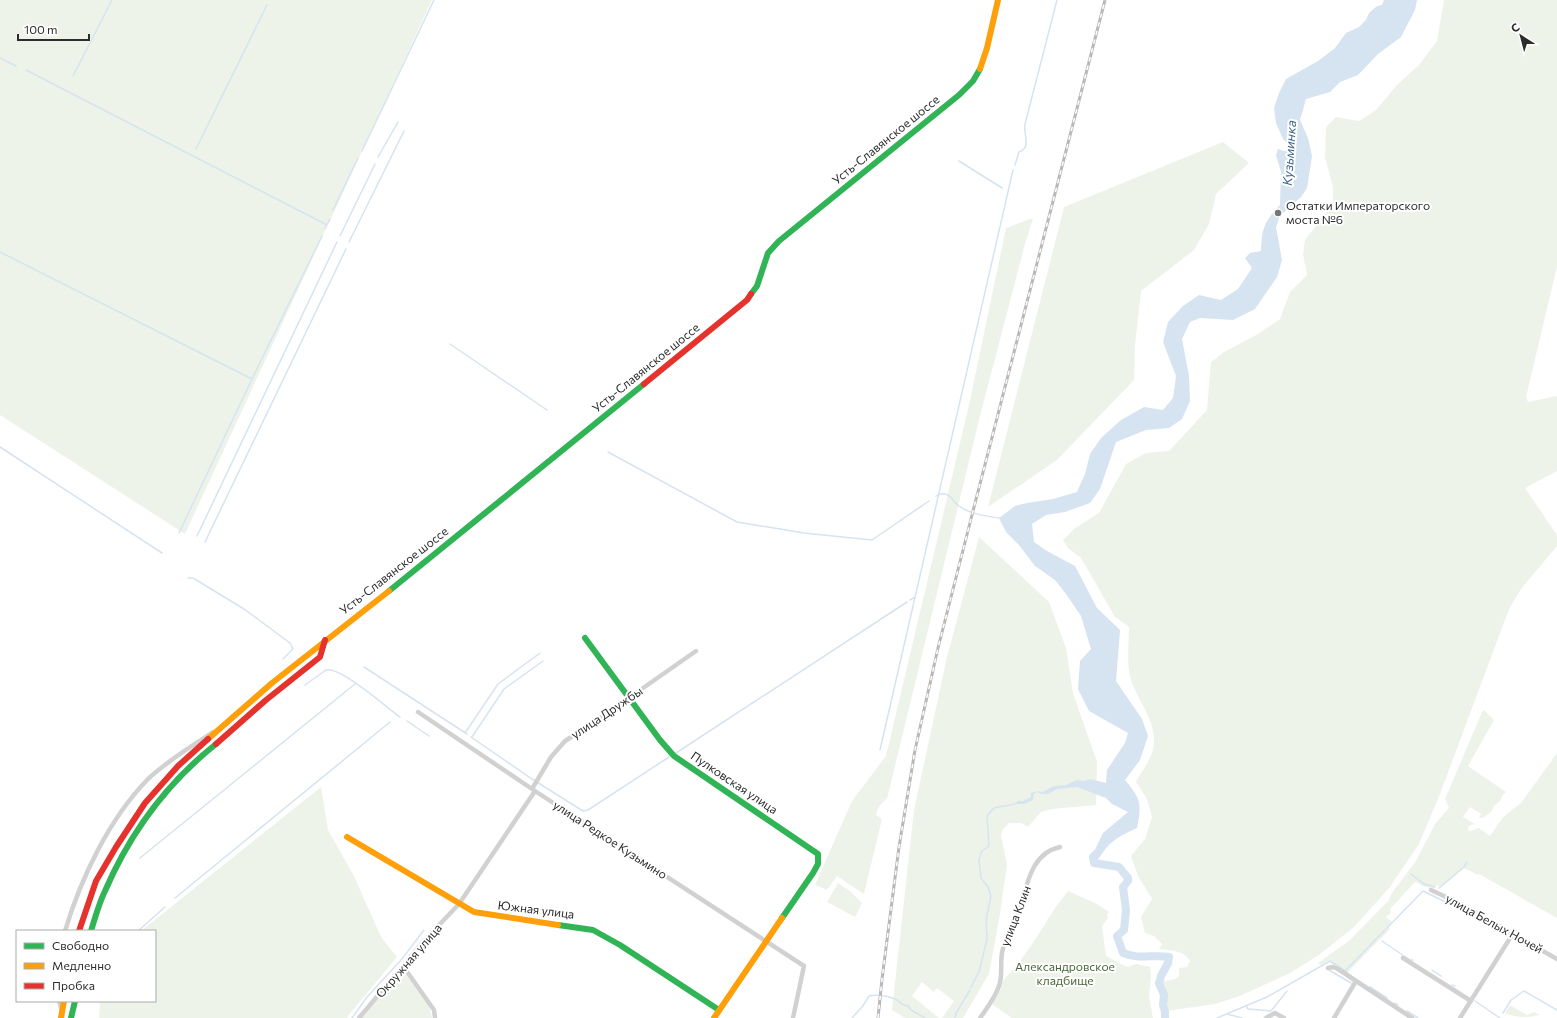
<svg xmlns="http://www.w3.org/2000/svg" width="1557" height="1018" font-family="Commissioner,sans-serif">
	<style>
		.green { fill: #eef3ea }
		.water { fill: #d6e3f0 }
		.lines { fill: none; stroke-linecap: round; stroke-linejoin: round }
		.stream { stroke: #d6e3f0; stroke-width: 1.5 }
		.river { stroke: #d6e3f0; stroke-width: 8 }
		.street { stroke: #d1d1d1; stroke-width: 4.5 }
		.fast { stroke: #30b455; stroke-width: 6 }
		.slow { stroke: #ff9f0a; stroke-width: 6 }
		.jam { stroke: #e5322d; stroke-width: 6 }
		.rail-casing { stroke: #b8b8b8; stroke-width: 3 }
		.rail { stroke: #fff; stroke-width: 1.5; stroke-dasharray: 4.5; stroke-linecap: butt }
		.poi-dot { fill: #767676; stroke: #fff; stroke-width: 1.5 }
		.labels { text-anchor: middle; stroke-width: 4; stroke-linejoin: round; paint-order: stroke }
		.street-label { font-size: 12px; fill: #2c2c2c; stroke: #fff }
		.poi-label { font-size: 12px; fill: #2c2c2c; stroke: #fff; text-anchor: start }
		.park-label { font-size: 12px; fill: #4a663a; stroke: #fff }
		.water-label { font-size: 13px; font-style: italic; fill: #3c648c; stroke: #fff }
	</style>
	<rect width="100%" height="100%" fill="#fff"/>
	<path class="green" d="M 0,0 L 432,0 L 185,534 L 0,415 Z
		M 1444,0 L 1557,0 L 1557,267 L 1526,397 L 1528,402 L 1557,396 L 1557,471 L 1525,488 L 1557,535 L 1557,546 L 1521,589 L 1509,609 L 1440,794 L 1419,844 L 1390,887 L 1354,927 L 1319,955 L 1290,973 L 1240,996 L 1215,1004 L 1167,1011 C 1164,1005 1166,1000 1165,994 C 1163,988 1161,984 1162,977 L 1165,981 L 1175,979 L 1179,976 L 1179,968 L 1187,967 L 1190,961 C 1185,951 1170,950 1159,949 L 1162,944 L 1154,936 L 1145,933 L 1141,917 L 1152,899 L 1138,876 L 1131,856 L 1145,839 L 1152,817 L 1147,799 L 1136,782 C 1142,770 1154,756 1154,743 C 1155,719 1138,701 1131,680 C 1126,663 1129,644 1129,627 L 1115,617 L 1081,558 L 1068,548 L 1063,540 L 1074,529 L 1099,513 L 1126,464 L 1146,453 L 1169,451 L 1207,410 L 1211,362 L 1224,352 L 1258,334 L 1280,319 L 1290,292 L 1307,275 L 1303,254 L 1305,240 L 1333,204 L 1333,187 L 1325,157 L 1326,127 L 1336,117 L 1359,121 L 1376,110 L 1397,85 L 1419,65 L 1437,41 Z
		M 1223,142 L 1249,163 L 1216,194 L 1209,224 L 1194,250 L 1141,291 L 1135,345 L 1134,380 L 1057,460 L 988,507 L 1064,207 Z
		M 1033,218 L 1025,244 L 980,416 L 887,799 C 880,804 878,807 876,815 L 882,819 L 864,894 L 837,876 L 827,890 L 815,885 L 852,801 L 886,756 L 969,405 L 1006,228 Z
		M 979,537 L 1049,602 L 1066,648 L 1073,693 L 1097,762 L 1096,805 L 1052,809 L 1041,812 L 1028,827 L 1021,823 L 1009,823 L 1003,829 L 1001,835 L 1007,865 L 1000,914 L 989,974 L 963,1018 L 942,1018 L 954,1001 L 937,988 L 934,992 L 922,982 L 912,996 L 939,1018 L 905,1018 L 892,1010 L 914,810 L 947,657 Z
		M 1484,710 L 1494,720 L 1468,766 L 1506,792 L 1502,796 L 1501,800 L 1494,806 L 1491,812 L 1483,818 L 1479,818 L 1481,814 L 1470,807 L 1463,817 L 1475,824 L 1469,826 L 1468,830 L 1470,831 L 1479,828 L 1490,836 L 1503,817 L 1521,803 L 1557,753 L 1557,918 L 1479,874 L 1478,875 L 1464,868 L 1440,888 L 1438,885 L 1433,888 L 1424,887 L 1416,882 L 1414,883 L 1390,909 L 1391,913 L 1386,917 L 1393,923 L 1388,927 L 1390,929 L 1347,973 L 1331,963 L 1330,960 L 1321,965 L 1318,963 L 1350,940 L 1389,900 L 1391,894 L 1416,861 L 1435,824 L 1449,808 L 1445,799 L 1482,712 Z
		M 321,787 L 328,830 L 354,876 L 381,937 L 397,957 L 348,1016 L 347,1018 L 99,1018 L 100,1001 L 155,1001 L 155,931 L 141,931 Z
		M 838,883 L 851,892 L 862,903 L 855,917 L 827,902 Z
		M 1068,891 L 1095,903 L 1109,912 L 1107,915 L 1108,918 L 1102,926 L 1106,956 L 1127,967 L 1136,964 L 1150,967 L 1151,977 L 1149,996 L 1153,1018 L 1012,1018 L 993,1005 L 993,1001 L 1001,989 C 1000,980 1009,975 1014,969 C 1029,950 1042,929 1055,908 C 1059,902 1064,897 1068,891 Z
		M 401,971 L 403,971 L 429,1005 L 432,1018 L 361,1018 Z
		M 1510,1005 L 1527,1015 L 1534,1012 L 1540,1015 C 1528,1018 1516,1018 1505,1013 Z"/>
	<path class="water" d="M 1384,0 L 1417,0 L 1415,10 L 1401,37 L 1378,54 L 1358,75 L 1340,82 L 1330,92 L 1306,99 L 1300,120 L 1308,138 L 1312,156 L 1307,188 L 1301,197 L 1280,216 L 1276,227 L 1282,260 L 1277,277 L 1255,309 L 1233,320 L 1200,318 L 1190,322 L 1182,339 L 1189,376 L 1190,401 L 1182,419 L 1169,428 L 1146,430 L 1116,442 L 1100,489 L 1090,503 L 1065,512 L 1046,515 L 1032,524 L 1034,542 L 1047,551 L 1075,566 L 1097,608 L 1120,630 L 1116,681 L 1142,719 L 1148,736 L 1140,760 L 1125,780 C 1141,799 1142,804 1137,828 C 1126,833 1117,837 1109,845 C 1103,851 1100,858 1094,863 L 1091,858 L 1103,833 L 1128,812 L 1112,804 L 1106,798 L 1077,787 L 1057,789 L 1048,794 L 1042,794 L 1037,792 L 1034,794 L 1033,800 L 1024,804 L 1015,804 L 1018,801 L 1023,801 L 1031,797 L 1031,793 L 1039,791 L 1043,792 L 1054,786 L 1066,785 L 1077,780 L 1084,781 L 1090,779 L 1106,783 L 1107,770 L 1125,743 L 1128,733 L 1089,711 L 1078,689 L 1080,661 L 1091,649 L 1081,616 L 1066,594 L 1055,580 L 1035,566 L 1019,545 L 1006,532 L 999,518 L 1015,506 L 1027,503 L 1053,499 L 1077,492 L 1085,474 L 1090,454 L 1101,438 L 1121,420 L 1144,407 L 1163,410 L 1173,398 L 1176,376 L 1163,342 L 1168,322 L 1183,306 L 1199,295 L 1221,300 L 1238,289 L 1252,268 L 1245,258 L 1250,253 L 1261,251 C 1262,228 1264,222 1280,205 L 1281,172 L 1276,155 L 1278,149 L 1284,151 L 1288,150 L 1287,143 L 1283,139 L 1276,123 L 1274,108 L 1279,93 L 1286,79 L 1318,61 L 1335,48 L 1346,33 L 1359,27 L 1366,20 L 1369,13 L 1377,6 L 1382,5 Z"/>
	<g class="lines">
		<path class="stream" d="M 0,58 L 16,66
			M 26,70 L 327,225
			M 73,76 L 112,0
			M 196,149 L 267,5
			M 362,151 L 434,0
			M 378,157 L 398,122
			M 959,161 L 1002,188
			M 1015,165 L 1019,152 C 1032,147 1023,135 1025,124 L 1057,0
			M 333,210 L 358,158
			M 325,228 L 330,219
			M 340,236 L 375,164
			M 349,242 L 404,131
			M 0,252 L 252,379
			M 450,344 L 547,410
			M 0,447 L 162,553
			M 608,452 L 737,522 L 804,533 L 872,540 L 929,501
			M 936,496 C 939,494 941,493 945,494 C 952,495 953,502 959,506 C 970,514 985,516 999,518
			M 179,533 L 252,379 L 322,236
			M 197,536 L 337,242
			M 205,542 L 346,249
			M 188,578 L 193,578 L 244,609 L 290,643 L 293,649 L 283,659
			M 910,600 L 915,597
			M 364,667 L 467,734
			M 305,685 L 326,670 C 340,666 386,707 400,717
			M 407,721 L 429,736
			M 465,733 L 498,684 L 540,653
			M 471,737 L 532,779 L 583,811 L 588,810 L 669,757
			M 472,737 L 504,689 L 543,661
			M 880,750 L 1013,170
			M 676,753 L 907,602
			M 140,858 L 355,684
			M 1411,874 L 1424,884 L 1435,887
			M 1439,888 L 1464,867 L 1467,862
			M 175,898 L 390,722
			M 138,931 L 165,907
			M 1382,941 L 1410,960 L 1413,960
			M 1329,970 L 1351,983
			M 1346,970 L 1423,891 L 1458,908
			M 1432,970 L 1441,976
			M 1452,985 L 1455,986
			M 971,987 L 979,972 L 987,939 L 986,920 L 991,896 L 988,887 L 981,878 L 979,860 L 982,851 L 988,847 L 989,844 L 987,816 L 994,808 L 1015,804
			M 1370,987 L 1387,998
			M 1475,1001 L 1500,1018
			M 1395,1003 L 1398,1005
			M 1246,1006 L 1248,1009 L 1271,1011 L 1287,991
			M 1407,1011 L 1418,1018
			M 1503,1013 L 1511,1000 L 1524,991 L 1557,1010
			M 1227,1014 L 1242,1018
			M 352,1018 L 367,997 L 402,959 L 424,930
			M 852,1018 L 862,1007 L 869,996 C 876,994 890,996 897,1000 C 901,1003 903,1006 908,1006 L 911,1010 L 925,1018
			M 955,1018 L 956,1013 L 970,990
			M 1217,1018 L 1267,997 L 1330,961 L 1347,972"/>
		<path class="river" d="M 1096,854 L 1093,857 L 1094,863 L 1119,867 L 1128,878 L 1128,881 L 1123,887 L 1126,910 L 1124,930 L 1117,936 L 1123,953 C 1140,960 1152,954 1169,957 L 1168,963 L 1161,976 L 1159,983 L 1164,995 L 1163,1005 L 1165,1012 L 1165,1017"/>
		<path class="street" d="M 418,712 L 535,791 L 804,966 L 793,1018
			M 532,789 L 551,757 L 565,741 L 593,723 L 696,651
			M 1431,890 L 1461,904 L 1557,959
			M 65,931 C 81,878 109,819 148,779 C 167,761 191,747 213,732
			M 1403,958 L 1471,1001
			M 403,966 L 434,1010 L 435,1018
			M 1328,968 L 1333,967 L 1338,969 L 1412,1018
			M 59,1001 L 62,1011
			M 359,1018 L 422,943 L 459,904 L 535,791
			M 980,1018 C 987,1008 995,998 999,986 C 1003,975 1000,964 1002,953 C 1004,939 1012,928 1017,916 C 1027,891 1028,854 1060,847
			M 1266,1018 L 1275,1013 L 1284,1018
			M 1334,1018 L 1356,981
			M 1460,1018 L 1512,935"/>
		<path class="fast" d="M 751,294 L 757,286 L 768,253 L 779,241 L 959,95 L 973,81 L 980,69
			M 389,591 L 644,384
			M 585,638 L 660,740 L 674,756 L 818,854 L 818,864 L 813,873 L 782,918
			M 558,925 L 593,930 L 620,945 L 719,1010
			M 91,931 C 95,918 99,903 105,891 C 130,833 167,783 216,744
			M 71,1018 L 75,1001"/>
		<path class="slow" d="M 980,69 L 987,48 L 998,0
			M 208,739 L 272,683 L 389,591
			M 347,837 L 474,912 L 558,925
			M 61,1018 L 64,1001
			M 714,1018 L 782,918"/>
		<path class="jam" d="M 644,384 L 747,300 L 751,294
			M 216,744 L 266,700 L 320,657 L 325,640
			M 79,931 L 96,881 L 116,847 L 145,803 L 178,766 L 208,739"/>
		<defs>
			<path id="rail" d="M 878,1018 L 882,979 L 899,847 L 915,750 L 938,648 L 973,511 L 1105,0"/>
		</defs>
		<use href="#rail" class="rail-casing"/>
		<use href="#rail" class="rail"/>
	</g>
	<circle class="poi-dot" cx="1278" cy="213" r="4"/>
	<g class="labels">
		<g class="street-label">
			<text transform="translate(886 140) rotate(-39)" y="4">Усть-Славянское шоссе</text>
			<text transform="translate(646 368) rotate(-39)" y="4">Усть-Славянское шоссе</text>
			<text transform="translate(394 571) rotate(-38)" y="4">Усть-Славянское шоссе</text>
			<text transform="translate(607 713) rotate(-34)" y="4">улица Дружбы</text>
			<text transform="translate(734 783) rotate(34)" y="4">Пулковская улица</text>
			<text transform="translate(610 840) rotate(33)" y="4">улица Редкое Кузьмино</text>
			<text transform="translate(536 910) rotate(7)" y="4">Южная улица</text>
			<text transform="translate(1016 916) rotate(-69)" y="4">улица Клин</text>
			<text transform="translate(1494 924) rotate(29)" y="4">улица Белых Ночей</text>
			<text transform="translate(409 961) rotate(-49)" y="4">Окружная улица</text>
		</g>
		<g class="poi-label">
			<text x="1286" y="210">Остатки Императорского<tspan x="1286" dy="14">моста №6</tspan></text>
		</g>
		<g class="park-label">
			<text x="1065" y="971">Александровское<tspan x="1065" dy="14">кладбище</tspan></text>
		</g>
		<g class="water-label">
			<text transform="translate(1289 153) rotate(-86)" y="5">Кузьминка</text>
		</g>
	</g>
	<rect x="16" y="930" width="140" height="72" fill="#ffffff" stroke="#ababab"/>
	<rect x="24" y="943" width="20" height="6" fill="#30b455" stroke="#ababab"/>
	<text x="52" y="950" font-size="12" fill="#2c2c2c">Свободно</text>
	<rect x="24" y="963" width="20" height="6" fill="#ff9f0a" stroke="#ababab"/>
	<text x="52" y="970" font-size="12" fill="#2c2c2c">Медленно</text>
	<rect x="24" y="983" width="20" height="6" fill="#e5322d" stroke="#ababab"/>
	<text x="52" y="990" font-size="12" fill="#2c2c2c">Пробка</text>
	<g transform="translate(1521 36) rotate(324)" stroke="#ffffff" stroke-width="3" paint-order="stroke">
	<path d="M0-3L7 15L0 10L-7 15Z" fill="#2c2c2c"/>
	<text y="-6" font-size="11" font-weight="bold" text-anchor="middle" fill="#2c2c2c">С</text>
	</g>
	<path d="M18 34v6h71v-6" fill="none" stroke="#2c2c2c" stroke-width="2"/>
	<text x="24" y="34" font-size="12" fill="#2c2c2c" stroke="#ffffff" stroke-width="3" paint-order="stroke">100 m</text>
</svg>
